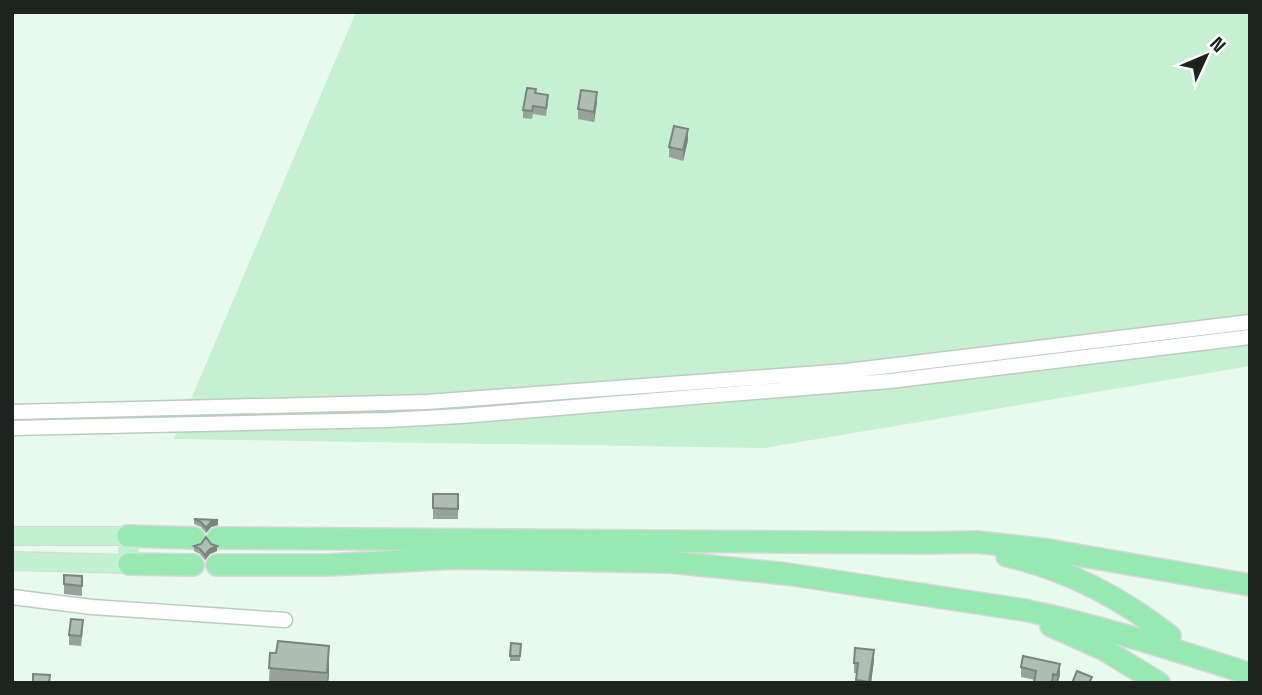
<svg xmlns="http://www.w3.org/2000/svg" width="1262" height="695" font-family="'Space Grotesk',sans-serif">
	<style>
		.green { fill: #c6f0d2 }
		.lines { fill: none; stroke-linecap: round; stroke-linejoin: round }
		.minor-casing { stroke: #bcccc0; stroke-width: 17 }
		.major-casing { stroke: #d6d7d7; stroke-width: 20 }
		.highway-casing { stroke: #d6d7d7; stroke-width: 24 }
		.minor { stroke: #fff; stroke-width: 14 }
		.major { stroke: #c1f1d0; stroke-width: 18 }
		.highway { stroke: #97e8b1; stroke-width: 21 }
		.wall { fill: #96a39a }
		.shaded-wall { fill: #7a857d }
		.building { fill: #aebeb3; stroke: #7a857d; stroke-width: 2 }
	</style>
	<rect width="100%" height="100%" fill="#e8f9ed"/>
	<path class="green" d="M 356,12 L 1250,12 L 1250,366 L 764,448 L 174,439 Z"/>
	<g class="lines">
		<defs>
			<path id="minor" d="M 12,412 L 427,402 L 847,371 L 1250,322
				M 12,428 L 387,420 L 461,416 L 890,381 L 1250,337
				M 12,597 L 92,607 L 285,620"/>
			<path id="major" d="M 12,536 L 128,536 L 129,564 L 12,561"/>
			<path id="highway" d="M 128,536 L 194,538
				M 218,538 L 926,543 L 977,542 L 1048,550 L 1250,585
				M 1007,556 C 1067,569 1121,598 1170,636
				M 129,564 L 193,565
				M 217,565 L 328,565 L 456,558 L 670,562 L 787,574 L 1024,610 C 1101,626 1175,650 1250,674
				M 1051,626 L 1103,649 L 1159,683"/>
		</defs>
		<use href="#minor" class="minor-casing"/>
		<use href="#major" class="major-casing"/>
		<use href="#highway" class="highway-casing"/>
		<use href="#minor" class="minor"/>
		<use href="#major" class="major"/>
		<use href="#highway" class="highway"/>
	</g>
	<path class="wall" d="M 536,93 L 548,103 L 546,116 L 533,114 L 532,119 L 523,118 L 523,110 Z
		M 597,102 L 594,122 L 578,119 L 578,109 Z
		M 688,140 L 683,161 L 669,157 L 669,147 Z
		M 433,494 L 458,494 L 458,519 L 433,519 Z
		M 194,519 L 218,525 L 211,527 L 206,533 L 201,527 L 194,524 Z
		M 194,546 L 217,551 L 210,554 L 205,560 L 200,554 L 194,551 Z
		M 64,575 L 82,576 L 82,596 L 64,594 Z
		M 83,631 L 81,646 L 69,645 L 69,635 Z
		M 511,643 L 521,644 L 520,661 L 510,661 Z
		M 270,653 L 329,675 L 328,683 L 269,683 Z
		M 874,660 L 871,683 L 856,683 L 857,673 L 854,673 L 854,663 Z
		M 1021,667 L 1060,675 L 1058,683 L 1034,683 L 1035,680 L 1021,677 Z"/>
	<path class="shaded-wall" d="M 597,92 L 597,102 L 594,122 L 594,112 Z
		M 688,129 L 688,140 L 683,161 L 683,150 Z
		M 218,520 L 218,525 L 211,527 L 206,533 L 206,528 L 211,522 Z
		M 217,546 L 217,551 L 210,554 L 205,560 L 205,555 L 210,549 Z
		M 329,646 L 329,675 L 328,683 L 327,683 Z
		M 874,650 L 874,660 L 871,683 L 869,683 Z
		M 1060,664 L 1060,675 L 1057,683 L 1057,675 Z"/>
	<path class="building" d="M 527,88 L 536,89 L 535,93 L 548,95 L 546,108 L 533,106 L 532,111 L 523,110 Z
		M 581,90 L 597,92 L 594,112 L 578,109 Z
		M 674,126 L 688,129 L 683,150 L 669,147 Z
		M 433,494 L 458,494 L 458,509 L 433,508 Z
		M 194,519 L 218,520 L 211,522 L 206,528 L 201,522 Z
		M 206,537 L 211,544 L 217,546 L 210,549 L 205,555 L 200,549 L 194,546 L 201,544 Z
		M 64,575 L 82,576 L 82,586 L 64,584 Z
		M 71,619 L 83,620 L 81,636 L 69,635 Z
		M 278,641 L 329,646 L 327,673 L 269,668 L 270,653 L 276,653 Z
		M 511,643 L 521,644 L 520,656 L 510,656 Z
		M 855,648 L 874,650 L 869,682 L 856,680 L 858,663 L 854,663 Z
		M 1023,656 L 1060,664 L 1057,675 L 1053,674 L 1052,683 L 1034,683 L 1036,671 L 1021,667 Z
		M 1077,671 L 1092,677 L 1089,683 L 1072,683 Z
		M 33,674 L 50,675 L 49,683 L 33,683 Z"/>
	<rect width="1262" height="695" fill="none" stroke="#1d231f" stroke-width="28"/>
	<g transform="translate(1206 56) rotate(46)" stroke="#ffffff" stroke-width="5" paint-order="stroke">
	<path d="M0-5L12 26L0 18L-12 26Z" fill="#1d231f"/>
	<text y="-10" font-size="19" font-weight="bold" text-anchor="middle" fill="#1d231f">N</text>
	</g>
</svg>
